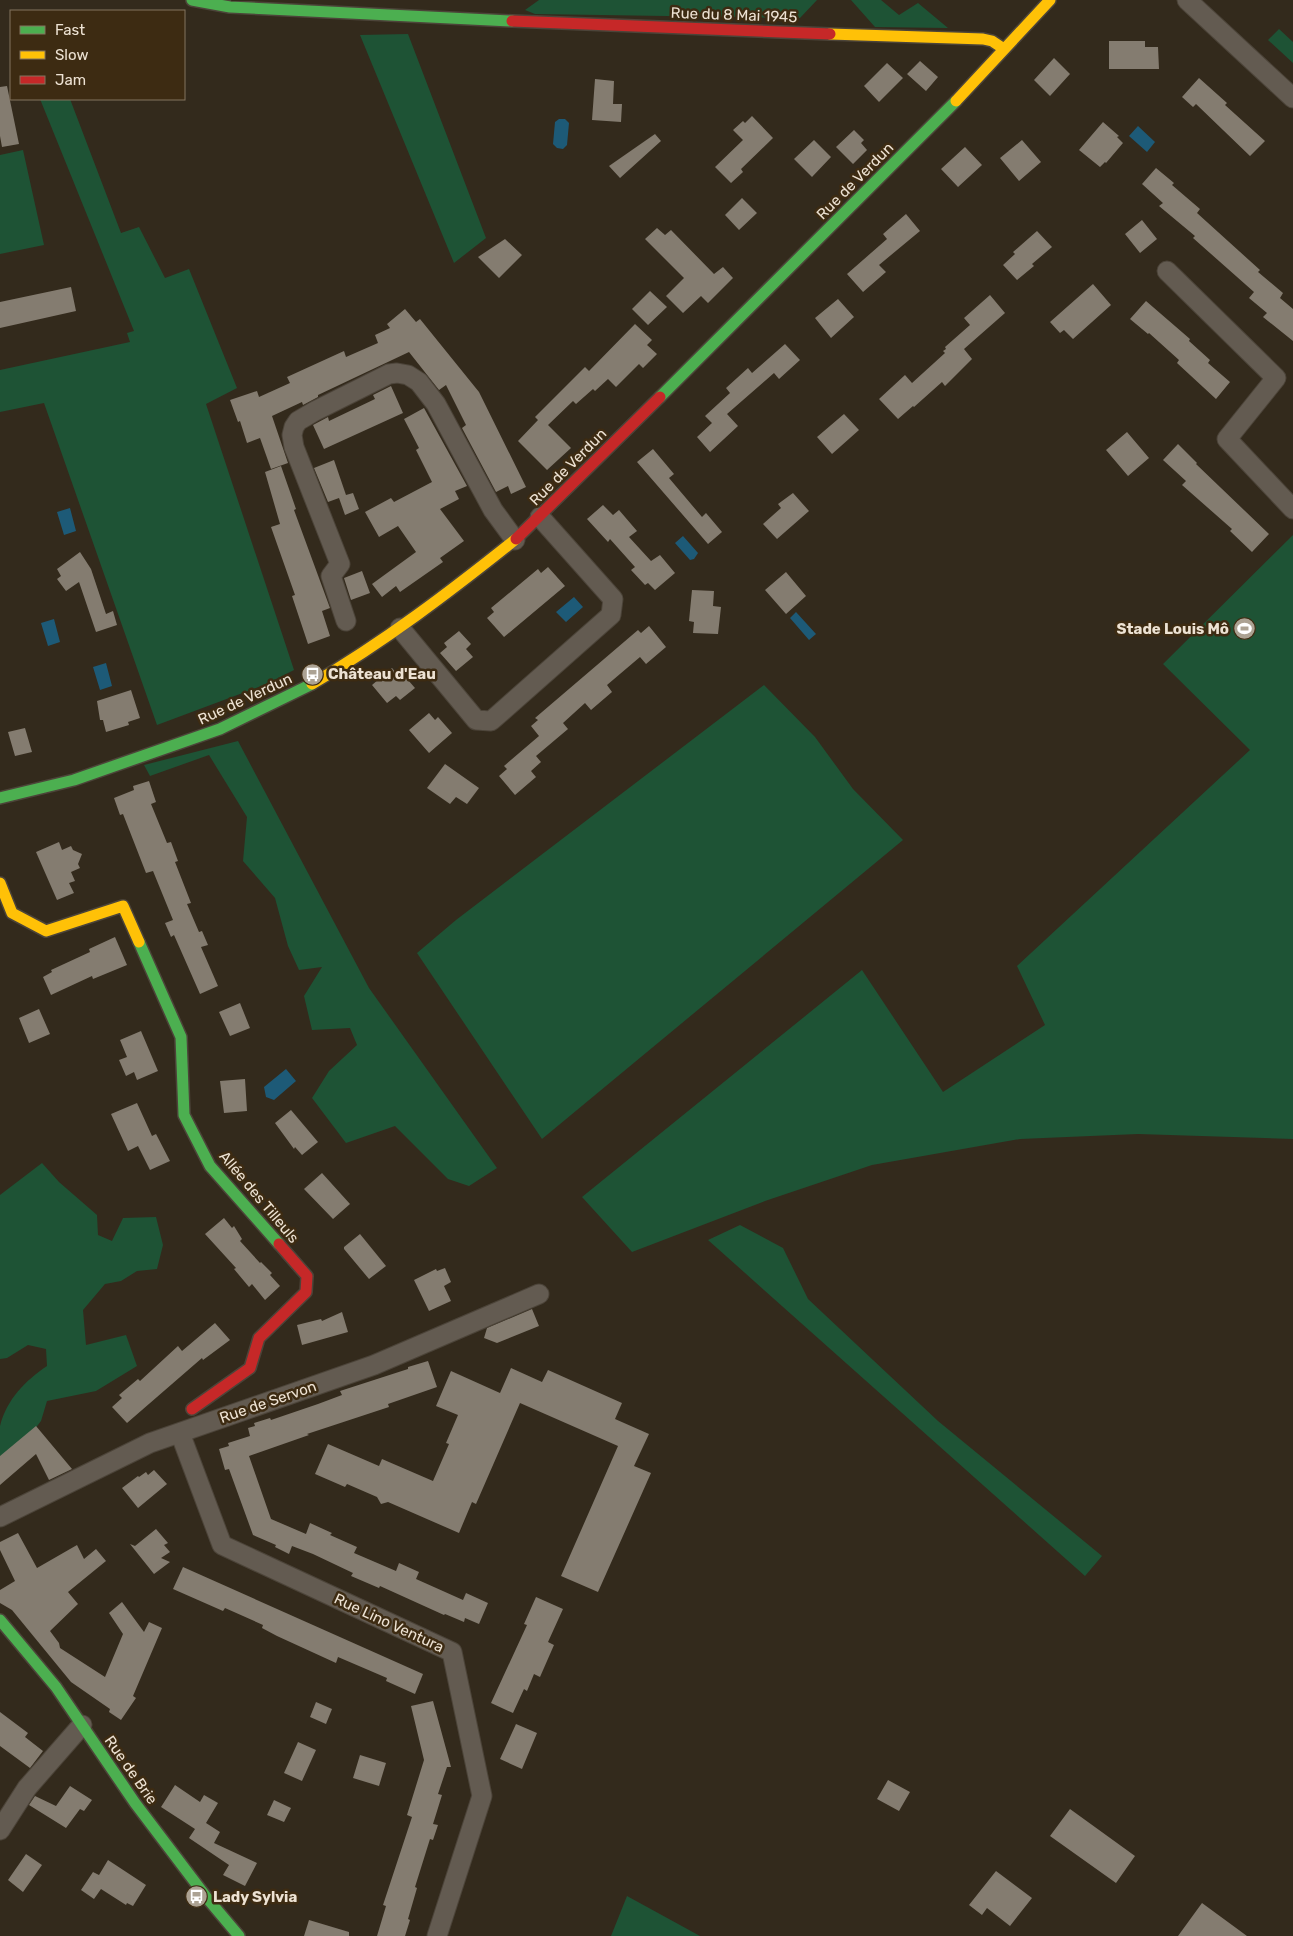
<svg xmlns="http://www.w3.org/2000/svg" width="1293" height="1936" font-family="Rubik,sans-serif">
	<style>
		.green { fill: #1e5335 }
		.water { fill: #1d5a77 }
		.building { fill: #847c70 }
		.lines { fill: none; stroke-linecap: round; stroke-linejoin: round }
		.street-casing { stroke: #4c4439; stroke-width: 21 }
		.fast-casing { stroke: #4c4439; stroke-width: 14 }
		.slow-casing { stroke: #4c4439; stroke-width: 14 }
		.jam-casing { stroke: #4c4439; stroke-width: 14 }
		.street { stroke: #635b51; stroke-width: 19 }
		.fast { stroke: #4caf50; stroke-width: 11 }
		.slow { stroke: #ffc107; stroke-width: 11 }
		.jam { stroke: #c62828; stroke-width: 11 }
		.labels { text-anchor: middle; stroke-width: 5; stroke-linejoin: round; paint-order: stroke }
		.street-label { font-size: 15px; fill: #ede2d3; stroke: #3d2b12 }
		.poi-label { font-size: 15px; font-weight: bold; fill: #ede2d3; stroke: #3d2b12; text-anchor: start }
	</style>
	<rect width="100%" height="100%" fill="#332a1c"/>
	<path class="green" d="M 539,0 L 817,0 L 800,18 L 535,14 L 525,10 Z
		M 851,0 L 881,0 L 899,15 L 918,3 L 948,28 L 875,27 Z
		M 1279,29 L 1293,42 L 1293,63 L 1268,40 Z
		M 408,34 L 486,238 L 454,263 L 360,35 Z
		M 40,99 L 70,99 L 121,233 L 139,227 L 165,278 L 189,269 L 237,388 L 206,404 L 294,670 L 264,685 L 157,725 L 44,403 L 0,412 L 0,370 L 130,342 L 127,333 L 134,331 Z
		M 23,150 L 44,245 L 0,254 L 0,155 Z
		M 1293,535 L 1293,1139 L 1138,1134 L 1020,1139 L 872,1165 L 765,1201 L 632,1252 L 582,1197 L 862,970 L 943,1092 L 1045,1025 L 1017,966 L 1250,750 L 1163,664 Z
		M 764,685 L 815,737 L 853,789 L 903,840 L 542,1139 L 417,953 L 456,920 Z
		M 238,741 L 369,988 L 497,1168 L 469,1186 L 448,1179 L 395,1126 L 346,1143 L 312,1098 L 329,1071 L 357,1045 L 350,1028 L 312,1030 L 304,996 L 322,967 L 299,970 L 288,946 L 275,898 L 243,861 L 247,817 L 209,755 L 150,776 L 144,765 Z
		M 42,1163 L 59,1182 L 97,1215 L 98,1235 L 112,1241 L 123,1218 L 156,1217 L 163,1245 L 157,1269 L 137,1271 L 121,1281 L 105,1284 L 83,1310 L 86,1345 L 126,1335 L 137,1366 L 96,1391 L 47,1401 L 41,1421 L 20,1448 L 0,1457 C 0,1448 0,1435 0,1426 C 7,1399 25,1381 47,1366 L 46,1349 L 28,1345 L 7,1358 L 0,1359 L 0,1195 Z
		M 740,1225 L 783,1248 L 808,1299 L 938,1421 L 1102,1556 L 1085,1576 L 708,1240 Z
		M 627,1896 L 700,1936 L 611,1936 Z"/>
	<path class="water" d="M 559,119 L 565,119 L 569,123 L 567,145 L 563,149 L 557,148 L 553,144 L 555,122 Z
		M 1138,126 L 1155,142 L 1147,152 L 1129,136 Z
		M 70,508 L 76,531 L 64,535 L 57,512 Z
		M 683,536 L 698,553 L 694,559 L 690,560 L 675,543 Z
		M 574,597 L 583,607 L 566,622 L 556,612 Z
		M 796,612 L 816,634 L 809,640 L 790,618 Z
		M 54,619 L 60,642 L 48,646 L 41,623 Z
		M 106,663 L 112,686 L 100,690 L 93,667 Z
		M 286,1069 L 296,1081 L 274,1100 L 266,1097 L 264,1087 Z"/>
	<path class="building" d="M 1109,41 L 1145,41 L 1145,47 L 1158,47 L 1159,69 L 1109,69 Z
		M 1054,58 L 1070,74 L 1050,96 L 1034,80 Z
		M 920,61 L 938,77 L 926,91 L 907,74 Z
		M 887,63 L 903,78 L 879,102 L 864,86 Z
		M 1199,78 L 1227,103 L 1225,105 L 1265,141 L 1250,156 L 1196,104 L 1193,107 L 1182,97 Z
		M 595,79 L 614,81 L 613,104 L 622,104 L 621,122 L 592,120 Z
		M 7,86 L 19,144 L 2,147 L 0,136 L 0,87 Z
		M 752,116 L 773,138 L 741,169 L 743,172 L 731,183 L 715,167 L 743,140 L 733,130 L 743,121 L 745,123 Z
		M 1103,122 L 1119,136 L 1117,137 L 1123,143 L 1106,163 L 1105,162 L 1100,167 L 1079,150 Z
		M 854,130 L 864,140 L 861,143 L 867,150 L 853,164 L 836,147 Z
		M 655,134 L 661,141 L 620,178 L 609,166 Z
		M 814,140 L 831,157 L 812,177 L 794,159 Z
		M 1022,140 L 1041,162 L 1019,181 L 1000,158 Z
		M 965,147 L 982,165 L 958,187 L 941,169 Z
		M 1156,168 L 1174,183 L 1172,185 L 1200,209 L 1197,213 L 1260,270 L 1258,272 L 1283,293 L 1280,298 L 1293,309 L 1293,341 L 1263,317 L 1267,313 L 1249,298 L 1254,292 L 1193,238 L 1195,236 L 1159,206 L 1163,203 L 1142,184 Z
		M 742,198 L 757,213 L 739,230 L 725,215 Z
		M 906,214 L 920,231 L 879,265 L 886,272 L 863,292 L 847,274 L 887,239 L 883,234 Z
		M 1142,220 L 1157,239 L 1140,253 L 1125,234 Z
		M 657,228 L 665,235 L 671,230 L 714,274 L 723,267 L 733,278 L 708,303 L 701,296 L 683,313 L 666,296 L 684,278 L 645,239 Z
		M 1037,231 L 1052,247 L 1032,264 L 1034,266 L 1017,280 L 1003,265 L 1015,254 L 1013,252 Z
		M 505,239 L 522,255 L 499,278 L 478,257 Z
		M 1093,284 L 1111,305 L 1073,339 L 1064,330 L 1060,333 L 1050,322 Z
		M 71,287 L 76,311 L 0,328 L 0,302 Z
		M 650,291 L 667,307 L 648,325 L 632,309 Z
		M 990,295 L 1005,313 L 964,349 L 972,359 L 945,386 L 942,382 L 914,407 L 913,406 L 898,419 L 879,399 L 905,375 L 912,383 L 945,353 L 943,351 L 946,349 L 945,347 L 970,325 L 964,318 Z
		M 838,299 L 854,317 L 831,338 L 815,318 Z
		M 1146,301 L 1190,339 L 1189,341 L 1210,360 L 1208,363 L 1230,382 L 1216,399 L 1177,363 L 1179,360 L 1149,333 L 1148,334 L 1130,319 Z
		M 405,309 L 416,322 L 420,319 L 479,392 L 526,487 L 511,494 L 508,486 L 496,492 L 462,428 L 466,425 L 446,385 L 439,390 L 409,352 L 318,395 L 318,397 L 303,405 L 302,402 L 272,416 L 288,463 L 271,469 L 260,438 L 247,443 L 240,421 L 238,422 L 230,400 L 257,391 L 259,397 L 290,383 L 287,377 L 344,351 L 346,357 L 378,343 L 375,335 L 390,328 L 387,324 Z
		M 635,324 L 652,340 L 647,345 L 657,354 L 643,368 L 639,364 L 616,387 L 608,379 L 595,391 L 593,389 L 576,404 L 573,401 L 548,425 L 571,448 L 547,470 L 518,441 L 538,420 L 535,417 L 585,367 L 589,371 Z
		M 785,344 L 800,360 L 779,379 L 774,373 L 727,414 L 738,426 L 710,452 L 697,437 L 712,423 L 705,416 L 730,393 L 726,388 L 748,368 L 752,373 Z
		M 391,386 L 403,413 L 324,449 L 313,425 L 328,417 L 329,421 L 375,399 L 373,395 Z
		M 424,408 L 467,486 L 455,491 L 459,499 L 440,509 L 464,541 L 440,558 L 443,562 L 400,592 L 396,586 L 382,597 L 372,584 L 416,552 L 398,526 L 379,537 L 365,512 L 391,498 L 394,502 L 432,482 L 416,450 L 419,448 L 404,419 Z
		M 844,414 L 859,430 L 832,454 L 817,437 Z
		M 1127,432 L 1149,458 L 1128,476 L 1106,450 Z
		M 1178,444 L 1197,463 L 1196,464 L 1269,534 L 1252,552 L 1230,531 L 1232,529 L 1182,485 L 1186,481 L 1163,460 Z
		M 653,449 L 674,474 L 669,478 L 702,517 L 706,513 L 722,532 L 708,544 L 637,462 Z
		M 334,460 L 346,495 L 353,493 L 359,509 L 345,515 L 339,498 L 328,502 L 314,468 Z
		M 281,466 L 296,509 L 294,510 L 330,608 L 322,611 L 330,636 L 308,644 L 292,596 L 295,595 L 271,527 L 280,524 L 265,472 Z
		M 793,493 L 809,511 L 777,539 L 763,524 L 781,508 L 778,504 Z
		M 603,505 L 613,515 L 619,510 L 637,531 L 629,537 L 651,561 L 660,555 L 675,573 L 655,590 L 648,583 L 645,585 L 631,570 L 635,567 L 610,539 L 608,542 L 587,519 Z
		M 80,552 L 91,569 L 106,614 L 113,611 L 117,625 L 96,632 L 79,582 L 66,591 L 57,579 L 61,576 L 57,569 Z
		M 548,567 L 565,586 L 504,637 L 487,618 L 494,612 L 491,608 L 538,569 L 541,573 Z
		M 362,571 L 370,593 L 351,600 L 344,578 Z
		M 786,572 L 806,596 L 786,614 L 765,590 Z
		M 692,590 L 714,591 L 713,606 L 721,607 L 718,634 L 693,633 L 694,622 L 689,621 Z
		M 649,626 L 666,647 L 646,664 L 640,657 L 607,685 L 612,692 L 591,710 L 585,703 L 563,723 L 568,729 L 536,756 L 541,762 L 531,771 L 536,777 L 515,795 L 499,776 L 507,769 L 504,766 L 539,736 L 531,726 L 538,720 L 535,718 L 638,630 L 641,633 Z
		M 459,631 L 471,644 L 466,649 L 473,657 L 456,671 L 440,653 L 447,647 L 444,643 Z
		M 392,668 L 398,675 L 401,672 L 415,688 L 400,700 L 396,696 L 387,703 L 372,685 Z
		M 131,690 L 140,718 L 128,722 L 129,725 L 106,732 L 103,720 L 100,720 L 97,701 Z
		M 429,713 L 435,720 L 438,717 L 452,733 L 429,753 L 409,730 Z
		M 25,728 L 32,752 L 15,756 L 8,732 Z
		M 445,764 L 479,788 L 467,804 L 456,797 L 450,804 L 427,788 Z
		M 149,781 L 156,802 L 151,804 L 167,843 L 171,842 L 178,861 L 175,862 L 191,903 L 187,904 L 199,932 L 202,931 L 208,945 L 201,947 L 218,986 L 200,994 L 174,935 L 171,937 L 165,923 L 173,920 L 153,871 L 146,873 L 123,814 L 120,815 L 114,798 L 134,790 L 133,786 Z
		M 59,842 L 62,850 L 71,846 L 73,850 L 82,854 L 78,864 L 80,868 L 71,872 L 75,881 L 69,883 L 74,893 L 57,900 L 36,852 Z
		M 115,937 L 127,965 L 93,979 L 92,976 L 51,995 L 43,977 L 52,972 L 51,970 L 90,952 L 89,949 Z
		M 240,1003 L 250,1028 L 230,1036 L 219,1012 Z
		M 39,1009 L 50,1034 L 29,1043 L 19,1018 Z
		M 141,1031 L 158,1071 L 137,1080 L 134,1072 L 126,1076 L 119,1060 L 127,1057 L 120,1040 Z
		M 245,1079 L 247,1111 L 224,1113 L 220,1081 Z
		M 137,1103 L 152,1136 L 156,1134 L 170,1161 L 150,1170 L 138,1146 L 128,1151 L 111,1114 Z
		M 291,1110 L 318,1142 L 302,1155 L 295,1147 L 294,1149 L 275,1123 Z
		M 322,1173 L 350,1204 L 333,1219 L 304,1189 Z
		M 224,1218 L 232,1228 L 234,1226 L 242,1239 L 240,1241 L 260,1263 L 261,1262 L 272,1273 L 270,1275 L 280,1286 L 265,1300 L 252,1284 L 249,1287 L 234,1269 L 236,1268 L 205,1234 Z
		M 360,1234 L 386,1266 L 369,1279 L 344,1249 L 344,1247 Z
		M 445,1268 L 451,1282 L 444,1286 L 451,1301 L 429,1311 L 414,1280 L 436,1269 L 437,1271 Z
		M 532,1309 L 539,1326 L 497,1343 L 484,1338 L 487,1328 Z
		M 342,1312 L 348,1332 L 302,1345 L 297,1325 L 321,1319 L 322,1321 Z
		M 215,1323 L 230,1340 L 203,1360 L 202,1358 L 127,1423 L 112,1407 L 122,1398 L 119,1395 L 138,1379 L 140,1381 L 178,1346 L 182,1351 Z
		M 428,1361 L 437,1387 L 388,1404 L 389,1407 L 307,1434 L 309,1435 L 249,1456 L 271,1519 L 306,1534 L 310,1523 L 332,1533 L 330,1535 L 357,1547 L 354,1553 L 396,1571 L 399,1563 L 419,1572 L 416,1579 L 463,1600 L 466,1593 L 488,1603 L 479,1624 L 465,1618 L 464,1622 L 445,1614 L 444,1615 L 380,1586 L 379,1588 L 351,1576 L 353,1573 L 313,1554 L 292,1546 L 289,1554 L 275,1547 L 276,1545 L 253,1535 L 229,1469 L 225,1470 L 219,1449 L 229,1446 L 228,1443 L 250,1436 L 248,1428 L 255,1426 L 254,1423 L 270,1418 L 271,1420 L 318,1404 L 342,1395 L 340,1391 L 408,1369 L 408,1367 Z
		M 511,1368 L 542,1382 L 548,1370 L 622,1403 L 615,1419 L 649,1434 L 634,1466 L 651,1473 L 598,1592 L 561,1576 L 618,1446 L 520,1403 L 476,1504 L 472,1502 L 459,1533 L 388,1502 L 381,1504 L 377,1497 L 347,1484 L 345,1487 L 315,1474 L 328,1444 L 379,1466 L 382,1459 L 433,1481 L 449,1444 L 446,1443 L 458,1415 L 436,1406 L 451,1371 L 500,1393 Z
		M 36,1426 L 72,1469 L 49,1480 L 36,1454 L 0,1485 L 0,1456 Z
		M 154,1470 L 167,1484 L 138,1508 L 122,1488 L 138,1476 L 139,1477 L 146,1472 L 148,1475 Z
		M 156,1529 L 168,1543 L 164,1545 L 170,1552 L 161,1558 L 170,1562 L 154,1574 L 130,1544 L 135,1546 Z
		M 18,1533 L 37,1568 L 77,1545 L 84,1559 L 96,1549 L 106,1561 L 68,1592 L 78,1604 L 50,1631 L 59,1643 L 60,1648 L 105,1677 L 123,1634 L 109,1613 L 122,1602 L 144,1632 L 149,1622 L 162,1628 L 133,1696 L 136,1698 L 121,1720 L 109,1712 L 110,1709 L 71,1682 L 12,1610 L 0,1603 L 0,1590 L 15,1581 L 0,1550 L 0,1542 Z
		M 183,1567 L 423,1674 L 415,1694 L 386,1681 L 387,1678 L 338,1657 L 336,1663 L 277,1636 L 262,1628 L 263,1625 L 225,1608 L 223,1611 L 173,1589 Z
		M 536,1597 L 563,1609 L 548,1642 L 554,1645 L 540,1677 L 534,1674 L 527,1691 L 524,1689 L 513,1713 L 491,1703 L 527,1625 L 524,1624 Z
		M 433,1701 L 451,1767 L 447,1767 L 438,1794 L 442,1795 L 433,1824 L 438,1825 L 433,1840 L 430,1839 L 415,1887 L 417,1888 L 408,1919 L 410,1920 L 405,1936 L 377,1936 L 386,1906 L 383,1905 L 412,1817 L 407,1815 L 424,1760 L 411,1706 Z
		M 316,1702 L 332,1709 L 326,1724 L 310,1717 Z
		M 0,1712 L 28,1733 L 25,1737 L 43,1751 L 30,1768 L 0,1746 Z
		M 516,1724 L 537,1733 L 522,1769 L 500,1759 Z
		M 298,1742 L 316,1750 L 302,1781 L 284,1773 Z
		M 360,1755 L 386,1763 L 379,1786 L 353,1778 Z
		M 888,1780 L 910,1792 L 899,1811 L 877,1799 Z
		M 175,1785 L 200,1802 L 204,1795 L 218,1803 L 206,1823 L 220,1832 L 214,1843 L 257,1863 L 245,1886 L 223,1875 L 229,1865 L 189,1838 L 195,1829 L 161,1807 Z
		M 70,1786 L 92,1800 L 84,1811 L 80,1809 L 66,1828 L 29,1805 L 35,1796 L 56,1806 Z
		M 274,1800 L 291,1808 L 284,1822 L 267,1815 Z
		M 1070,1809 L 1135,1856 L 1116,1883 L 1050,1836 Z
		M 26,1854 L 42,1865 L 23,1892 L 8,1880 Z
		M 108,1860 L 146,1885 L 133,1906 L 127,1903 L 126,1905 L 101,1889 L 94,1899 L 81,1890 L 93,1872 L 99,1875 Z
		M 996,1871 L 1032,1898 L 1010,1926 L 987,1908 L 982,1915 L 969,1905 Z
		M 1202,1903 L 1247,1936 L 1178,1936 Z
		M 309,1920 L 349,1932 L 349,1936 L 304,1936 Z"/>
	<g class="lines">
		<defs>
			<path id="street" d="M 1187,0 L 1293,98
				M 1167,271 L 1276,378 L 1227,439 L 1293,509
				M 346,621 L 331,576 L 340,564 L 294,447 L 292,435 L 294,427 L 298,421 L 315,411 L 389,374 L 397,373 L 408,375 L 419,382 L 436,404 L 493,510 L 515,540
				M 400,628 L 476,720 L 491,721 L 611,615 L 613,599 L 540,517
				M 180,1433 L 222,1545 L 452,1652 L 482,1796 L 437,1936
				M 0,1517 L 150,1443 L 374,1365 L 539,1294
				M 0,1830 L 27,1788 L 82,1725"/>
			<path id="fast" d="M 192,0 L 230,7 L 512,21
				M 660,397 L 956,101
				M 0,798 L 74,780 L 220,729 L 312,684
				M 139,942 L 181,1037 L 184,1115 L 210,1166 L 279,1244
				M 0,1620 L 56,1687 L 135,1803 L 207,1898 L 239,1936"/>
			<path id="slow" d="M 830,34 L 983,39 L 992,41 L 1004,49
				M 956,101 L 1050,0
				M 312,684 C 384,642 451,591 516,539
				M 0,883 L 12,913 L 46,931 L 123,906 L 139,942"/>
			<path id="jam" d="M 512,21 L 830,34
				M 516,539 L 660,397
				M 192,1409 L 250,1368 L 259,1338 L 306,1292 L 307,1276 L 279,1244"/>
		</defs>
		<use href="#street" class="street-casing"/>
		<use href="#fast" class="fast-casing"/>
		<use href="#slow" class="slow-casing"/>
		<use href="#jam" class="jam-casing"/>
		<use href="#street" class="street"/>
		<use href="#fast" class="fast"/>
		<use href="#slow" class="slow"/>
		<use href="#jam" class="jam"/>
	</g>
	<defs>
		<symbol id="stadium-disc" viewBox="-11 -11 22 22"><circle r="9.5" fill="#aca293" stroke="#3d2b12"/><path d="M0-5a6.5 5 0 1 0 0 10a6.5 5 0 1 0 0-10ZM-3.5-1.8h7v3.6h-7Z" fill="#fff"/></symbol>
		<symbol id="bus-disc" viewBox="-11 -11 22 22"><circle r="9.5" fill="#aca293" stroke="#3d2b12"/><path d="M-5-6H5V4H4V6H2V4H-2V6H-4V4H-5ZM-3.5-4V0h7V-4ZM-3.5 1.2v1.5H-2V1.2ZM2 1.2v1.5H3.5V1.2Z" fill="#fff"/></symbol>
	</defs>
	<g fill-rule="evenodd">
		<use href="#stadium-disc" x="1232" y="616" width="25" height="25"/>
		<use href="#bus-disc" x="300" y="662" width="25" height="25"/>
		<use href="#bus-disc" x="184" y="1884" width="25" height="25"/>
	</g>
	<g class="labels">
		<g class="street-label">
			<text transform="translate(734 15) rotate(2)" y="5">Rue du 8 Mai 1945</text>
			<text transform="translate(855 181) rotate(-45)" y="5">Rue de Verdun</text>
			<text transform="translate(568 467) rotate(-45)" y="5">Rue de Verdun</text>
			<text transform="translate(245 699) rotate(-25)" y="5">Rue de Verdun</text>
			<text transform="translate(259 1197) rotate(50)" y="5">Allée des Tilleuls</text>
			<text transform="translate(268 1402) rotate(-19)" y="5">Rue de Servon</text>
			<text transform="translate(389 1623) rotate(25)" y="5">Rue Lino Ventura</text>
			<text transform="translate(131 1770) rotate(55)" y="5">Rue de Brie</text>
		</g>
		<g class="poi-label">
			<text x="1229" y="634" text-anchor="end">Stade Louis Mô</text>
			<text x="328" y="679">Château d'Eau</text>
			<text x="213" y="1902">Lady Sylvia</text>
		</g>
	</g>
	<rect x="10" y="10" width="175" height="90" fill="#3d2b12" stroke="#83745f"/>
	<rect x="20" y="26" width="25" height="8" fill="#4caf50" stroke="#83745f"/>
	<text x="55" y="35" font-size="15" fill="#ede2d3">Fast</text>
	<rect x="20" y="51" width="25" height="8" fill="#ffc107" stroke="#83745f"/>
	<text x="55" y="60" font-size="15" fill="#ede2d3">Slow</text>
	<rect x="20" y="76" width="25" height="8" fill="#c62828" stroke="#83745f"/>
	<text x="55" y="85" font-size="15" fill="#ede2d3">Jam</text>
</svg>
